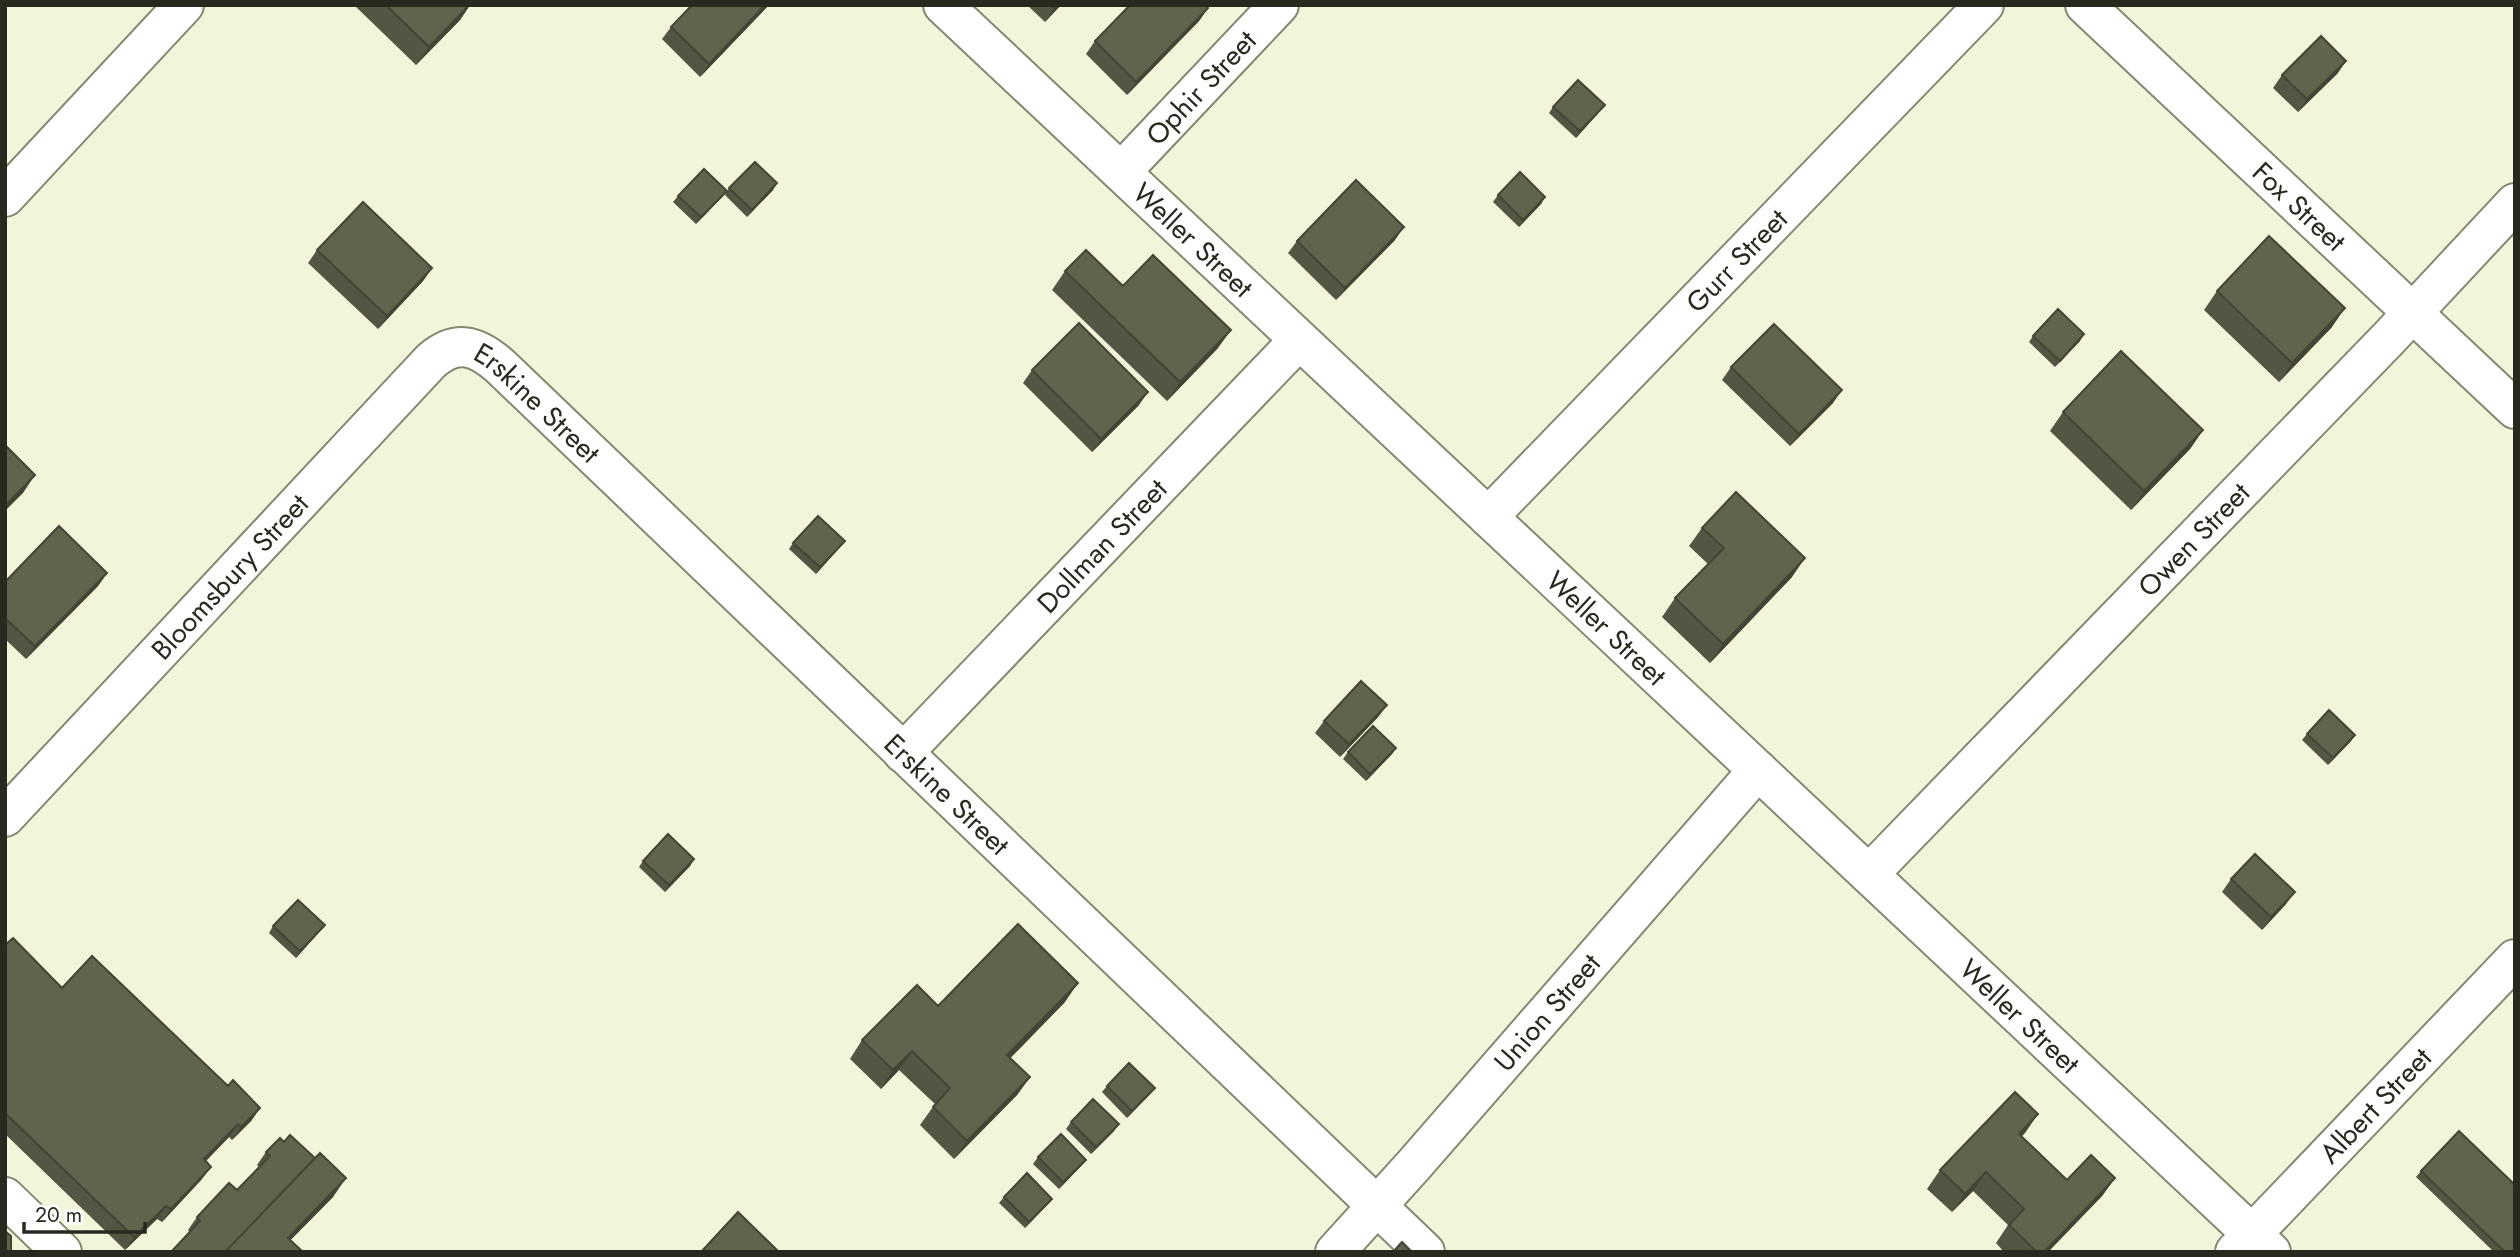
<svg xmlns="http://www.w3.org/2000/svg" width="2520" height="1257" font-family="Jost,sans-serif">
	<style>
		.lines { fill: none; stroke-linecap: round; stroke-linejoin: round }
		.street-casing { stroke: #858770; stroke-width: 42 }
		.secondary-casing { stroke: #858770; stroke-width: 42 }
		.street { stroke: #fff; stroke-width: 38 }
		.secondary { stroke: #fff; stroke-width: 38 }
		.wall { fill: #545542 }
		.shaded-wall { fill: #454536 }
		.building { fill: #62634d; stroke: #454536; stroke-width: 2 }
		.labels { text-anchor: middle; stroke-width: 7; stroke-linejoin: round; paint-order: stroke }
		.street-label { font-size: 28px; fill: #292920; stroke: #fff }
	</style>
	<rect width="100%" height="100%" fill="#f3f5db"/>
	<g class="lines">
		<defs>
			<g id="street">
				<path id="s1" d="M 943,5 L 2271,1252"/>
				<path id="s2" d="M 2085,5 L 2515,409"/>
				<path id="s3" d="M 1121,172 L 1279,5"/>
				<path d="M 5,197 L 184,5"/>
				<path id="s4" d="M 1488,517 L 1984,5"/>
				<path id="s5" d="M 903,753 L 1299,340"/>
				<path id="s6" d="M 5,817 L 431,361 C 456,339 476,345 500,366 L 1425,1252"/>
				<path id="s7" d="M 1869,874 L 2389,338 L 2515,203"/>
				<path id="s8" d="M 1335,1252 L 1413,1166 L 1758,770"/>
				<path id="s9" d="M 2235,1252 L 2515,959"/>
			</g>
			<path id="secondary" d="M 5,1197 L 62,1252"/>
		</defs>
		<use href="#street" class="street-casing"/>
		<use href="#secondary" class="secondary-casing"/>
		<use href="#street" class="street"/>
		<use href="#secondary" class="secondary"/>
	</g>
	<path class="wall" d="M 354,5 L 470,5 L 460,20 L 416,65 Z
		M 692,5 L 769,5 L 700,77 L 662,39 L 671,27 Z
		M 1027,5 L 1061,5 L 1045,22 Z
		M 1208,8 L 1199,21 L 1127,95 L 1086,54 L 1095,41 Z
		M 2346,61 L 2337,74 L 2298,112 L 2273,88 L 2282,75 Z
		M 1553,107 L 1600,111 L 1576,138 L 1549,113 Z
		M 729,188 L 773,190 L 747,217 L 725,195 Z
		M 1498,195 L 1545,197 L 1541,204 L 1519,227 L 1493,202 Z
		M 678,196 L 722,197 L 696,224 L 673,202 Z
		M 1395,240 L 1336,300 L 1288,253 L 1297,241 Z
		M 317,250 L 432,268 L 423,281 L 378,329 L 308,263 Z
		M 1065,271 L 1218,348 L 1167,401 L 1052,290 Z
		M 2217,291 L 2332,327 L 2279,382 L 2204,310 Z
		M 2033,336 L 2080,341 L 2055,367 L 2029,342 Z
		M 1731,367 L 1833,403 L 1790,446 L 1722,380 Z
		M 1032,370 L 1139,405 L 1092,452 L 1023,383 Z
		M 2063,412 L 2203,430 L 2190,449 L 2131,510 L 2050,431 Z
		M 1702,528 L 1792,577 L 1710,663 L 1662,617 L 1675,598 L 1708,564 L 1689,546 Z
		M 793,543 L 840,547 L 816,574 L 789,549 Z
		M 107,573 L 98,586 L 26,659 L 5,639 L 5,582 Z
		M 1387,705 L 1378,717 L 1340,757 L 1315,733 L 1324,721 Z
		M 2307,734 L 2351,741 L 2328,765 L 2302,740 Z
		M 1396,748 L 1392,754 L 1366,781 L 1343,759 L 1348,752 Z
		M 694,859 L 690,866 L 665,892 L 639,867 L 643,861 Z
		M 2231,879 L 2286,904 L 2262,930 L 2222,892 Z
		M 325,925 L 320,931 L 296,958 L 269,933 L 273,926 Z
		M 5,945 L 62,988 L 228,1086 L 260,1108 L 251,1121 L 232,1140 L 229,1137 L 206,1161 L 202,1179 L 162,1222 L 157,1219 L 125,1250 L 5,1134 Z
		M 1065,1002 L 1010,1058 L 1030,1077 L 1017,1095 L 954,1159 L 920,1125 L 935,1104 L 899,1070 L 881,1089 L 850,1059 L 862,1040 L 938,1006 Z
		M 1107,1086 L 1150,1094 L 1127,1118 L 1102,1092 Z
		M 2038,1114 L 2021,1137 L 2067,1180 L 2115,1178 L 2102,1196 L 2048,1252 L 2004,1252 L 1996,1243 L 2008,1225 L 1973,1191 L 1952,1212 L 1927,1189 L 1940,1170 Z
		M 1071,1122 L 1114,1131 L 1091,1154 L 1066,1129 Z
		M 266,1152 L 333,1197 L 290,1240 L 190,1232 L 188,1230 L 197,1217 L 237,1190 L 259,1167 L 257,1165 Z
		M 1038,1157 L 1086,1160 L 1081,1166 L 1059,1189 L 1033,1164 Z
		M 2421,1171 L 2515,1252 L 2494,1252 L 2416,1177 Z
		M 1004,1197 L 1052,1199 L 1047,1205 L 1025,1228 L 999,1203 Z"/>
	<path class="shaded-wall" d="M 469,5 L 470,5 L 460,20 L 416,65 L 429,47 Z
		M 765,5 L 769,5 L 700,77 L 709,64 Z
		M 1058,5 L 1061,5 L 1045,22 L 1054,9 Z
		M 1208,8 L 1199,21 L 1127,95 L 1136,82 Z
		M 2346,61 L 2337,74 L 2298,112 L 2307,99 Z
		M 1605,105 L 1600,111 L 1576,138 L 1580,131 Z
		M 777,183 L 773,190 L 747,217 L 752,210 Z
		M 727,191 L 722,197 L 696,224 L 701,217 Z
		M 1545,197 L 1541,204 L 1519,227 L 1523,220 Z
		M 1404,227 L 1395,240 L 1336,300 L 1345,288 Z
		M 432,268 L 423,281 L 378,329 L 387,316 Z
		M 2345,308 L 2332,327 L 2279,382 L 2292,363 Z
		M 1231,330 L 1218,348 L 1167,401 L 1180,382 Z
		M 2084,334 L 2080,341 L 2055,367 L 2060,361 Z
		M 1842,390 L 1833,403 L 1790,446 L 1799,434 Z
		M 1148,392 L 1139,405 L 1092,452 L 1101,439 Z
		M 2203,430 L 2190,449 L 2131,510 L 2144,491 Z
		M 35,475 L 23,493 L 5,511 L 5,506 Z
		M 845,541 L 840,547 L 816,574 L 820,567 Z
		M 1805,558 L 1792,577 L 1710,663 L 1723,644 Z
		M 107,573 L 98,586 L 26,659 L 35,646 Z
		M 1387,705 L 1378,717 L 1340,757 L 1349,744 Z
		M 2355,735 L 2351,741 L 2328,765 L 2333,758 Z
		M 1396,748 L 1392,754 L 1366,781 L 1370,774 Z
		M 694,859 L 690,866 L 665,892 L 669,885 Z
		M 2295,892 L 2286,904 L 2262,930 L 2271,917 Z
		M 325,925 L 320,931 L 296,958 L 300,951 Z
		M 1078,983 L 1065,1002 L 995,1074 L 1007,1055 Z
		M 912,1051 L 899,1070 L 881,1089 L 893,1070 Z
		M 1030,1077 L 1017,1095 L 954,1159 L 967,1141 Z
		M 1155,1088 L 1150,1094 L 1127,1118 L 1132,1111 Z
		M 260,1108 L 251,1121 L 232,1140 L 241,1127 Z
		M 2038,1114 L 2025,1133 L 2006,1153 L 2019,1134 Z
		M 238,1124 L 229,1137 L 195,1172 L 204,1159 Z
		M 1119,1124 L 1114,1131 L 1091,1154 L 1096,1147 Z
		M 1086,1160 L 1081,1166 L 1059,1189 L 1063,1182 Z
		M 211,1167 L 202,1179 L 162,1222 L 171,1209 Z
		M 1986,1172 L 1973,1191 L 1952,1212 L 1965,1194 Z
		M 346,1178 L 333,1197 L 279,1252 L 288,1238 Z
		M 2115,1178 L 2102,1196 L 2048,1252 L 2044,1252 Z
		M 1052,1199 L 1047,1205 L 1025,1228 L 1029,1222 Z
		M 166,1206 L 157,1219 L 125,1250 L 134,1237 Z"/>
	<path class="building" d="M 386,5 L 469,5 L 429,47 Z
		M 692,5 L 765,5 L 709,64 L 671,27 Z
		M 1049,5 L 1058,5 L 1054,9 Z
		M 1130,5 L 1205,5 L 1208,8 L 1136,82 L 1095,41 Z
		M 2321,36 L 2346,61 L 2307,99 L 2282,75 Z
		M 1578,80 L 1605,105 L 1580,131 L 1553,107 Z
		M 755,162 L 777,183 L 752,210 L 729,188 Z
		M 704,169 L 727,191 L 701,217 L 678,196 Z
		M 1520,172 L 1545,197 L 1523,220 L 1498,195 Z
		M 1356,180 L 1404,227 L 1345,288 L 1297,241 Z
		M 363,202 L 432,268 L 387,316 L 317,250 Z
		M 2269,236 L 2345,308 L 2292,363 L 2217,291 Z
		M 1086,250 L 1123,286 L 1153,255 L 1231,330 L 1180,382 L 1065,271 Z
		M 2058,309 L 2084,334 L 2060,361 L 2033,336 Z
		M 1079,323 L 1148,392 L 1101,439 L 1032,370 Z
		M 1774,324 L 1842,390 L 1799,434 L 1731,367 Z
		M 2121,351 L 2203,430 L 2144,491 L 2063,412 Z
		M 5,445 L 35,475 L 5,506 Z
		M 1736,492 L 1805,558 L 1723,644 L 1675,598 L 1724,548 L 1702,528 Z
		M 818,516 L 845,541 L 820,567 L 793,543 Z
		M 59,526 L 107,573 L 35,646 L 5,618 L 5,582 Z
		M 1361,681 L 1387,705 L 1349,744 L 1324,721 Z
		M 2329,710 L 2355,735 L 2333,758 L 2307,734 Z
		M 1373,726 L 1396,748 L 1370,774 L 1348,752 Z
		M 668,834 L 694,859 L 669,885 L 643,861 Z
		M 2255,854 L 2295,892 L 2271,917 L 2231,879 Z
		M 298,900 L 325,925 L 300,951 L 273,926 Z
		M 1018,924 L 1078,983 L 1007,1055 L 1030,1077 L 967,1141 L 933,1107 L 950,1088 L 912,1051 L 893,1070 L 862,1040 L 917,985 L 938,1006 Z
		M 13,938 L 62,988 L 92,956 L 228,1086 L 233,1080 L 260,1108 L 241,1127 L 238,1124 L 204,1159 L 211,1167 L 171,1209 L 166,1206 L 134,1237 L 5,1113 L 5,945 Z
		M 1129,1063 L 1155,1088 L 1132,1111 L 1107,1086 Z
		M 2015,1092 L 2038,1114 L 2019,1134 L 2067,1180 L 2091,1155 L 2115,1178 L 2044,1252 L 2037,1252 L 2009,1225 L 2024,1209 L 1986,1172 L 1965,1194 L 1940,1170 Z
		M 1093,1099 L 1119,1124 L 1096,1147 L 1071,1122 Z
		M 2459,1131 L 2515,1185 L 2515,1252 L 2505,1252 L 2421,1171 Z
		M 1061,1134 L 1086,1160 L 1063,1182 L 1038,1157 Z
		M 290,1135 L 315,1158 L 225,1252 L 171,1252 L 200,1221 L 197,1217 L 229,1183 L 237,1190 L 270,1156 L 266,1152 L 280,1138 L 284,1142 Z
		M 320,1153 L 346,1178 L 288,1238 L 303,1252 L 225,1252 Z
		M 1027,1173 L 1052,1199 L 1029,1222 L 1004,1197 Z
		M 738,1212 L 779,1252 L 701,1252 Z
		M 5,1231 L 11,1236 L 11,1252 L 5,1252 Z
		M 1402,1242 L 1412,1252 L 1393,1252 Z"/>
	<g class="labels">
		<g class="street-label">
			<text dy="10" stroke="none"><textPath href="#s3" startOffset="116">Ophir Street</textPath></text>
			<text dy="10" stroke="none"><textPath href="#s2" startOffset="294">Fox Street</textPath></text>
			<text dy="10" stroke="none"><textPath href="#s1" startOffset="343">Weller Street</textPath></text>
			<text dy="10" stroke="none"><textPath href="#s4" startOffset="357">Gurr Street</textPath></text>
			<text dy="10" stroke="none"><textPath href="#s6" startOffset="754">Erskine Street</textPath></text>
			<text dy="10" stroke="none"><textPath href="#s7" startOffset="466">Owen Street</textPath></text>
			<text dy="10" stroke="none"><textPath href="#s5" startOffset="287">Dollman Street</textPath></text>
			<text dy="10" stroke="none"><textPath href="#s6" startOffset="329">Bloomsbury Street</textPath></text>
			<text dy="10" stroke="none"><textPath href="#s1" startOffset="910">Weller Street</textPath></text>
			<text dy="10" stroke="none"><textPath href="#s6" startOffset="1321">Erskine Street</textPath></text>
			<text dy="10" stroke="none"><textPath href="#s8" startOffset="320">Union Street</textPath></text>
			<text dy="10" stroke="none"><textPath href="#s1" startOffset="1477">Weller Street</textPath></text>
			<text dy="10" stroke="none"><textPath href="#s9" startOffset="203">Albert Street</textPath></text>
		</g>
	</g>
	<rect width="2520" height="1257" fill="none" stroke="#292920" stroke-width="14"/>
	<path d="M24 1222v10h121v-10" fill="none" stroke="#292920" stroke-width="3.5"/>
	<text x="35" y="1222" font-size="21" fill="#292920" stroke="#ffffff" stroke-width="5" paint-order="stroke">20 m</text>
</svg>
